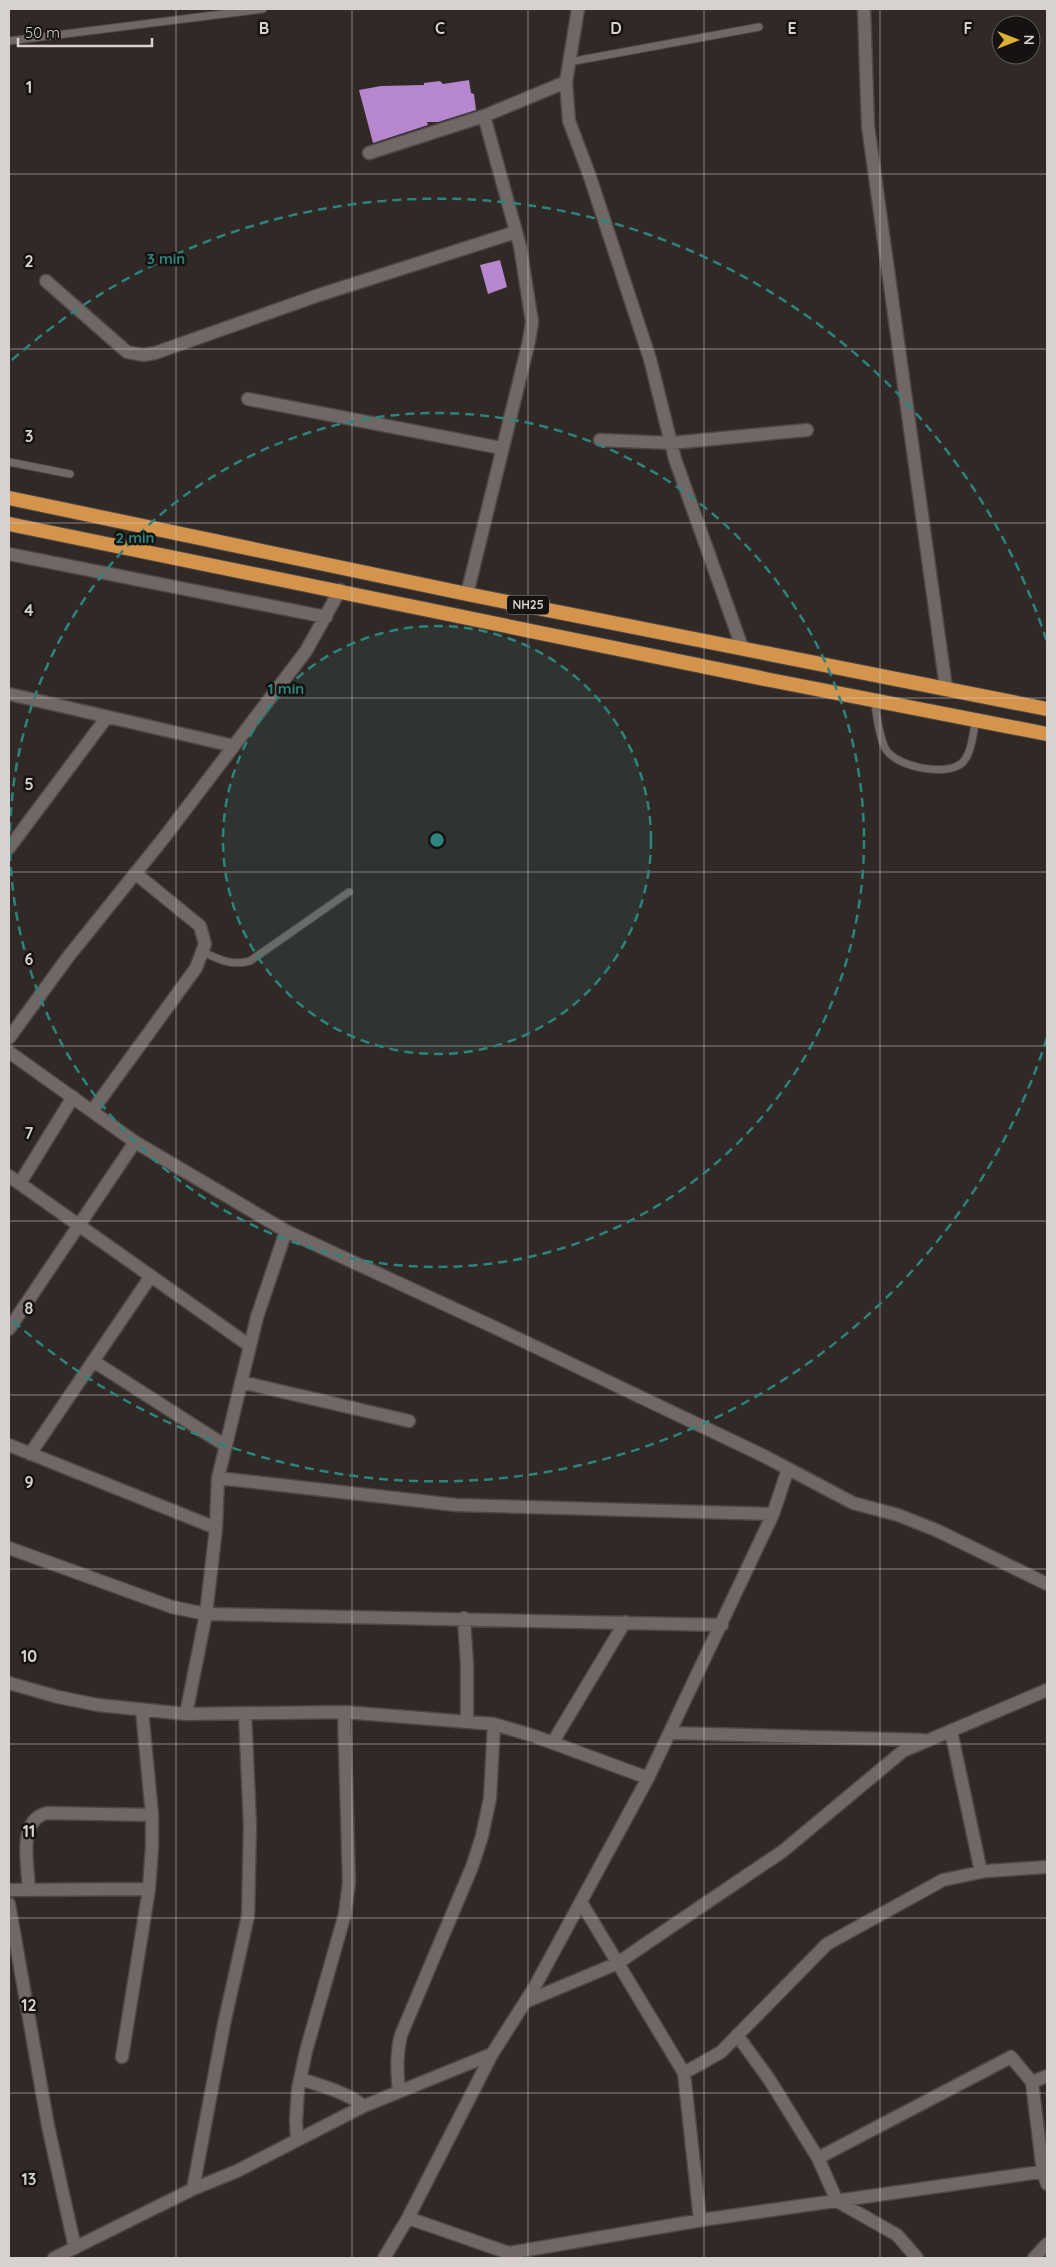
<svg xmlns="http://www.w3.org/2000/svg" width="1056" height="2267" font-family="Quicksand,sans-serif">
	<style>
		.building { fill: #b686ce }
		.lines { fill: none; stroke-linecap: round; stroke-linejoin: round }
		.service-casing { stroke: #4d4745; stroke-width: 9 }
		.minor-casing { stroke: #4d4745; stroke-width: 15 }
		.tertiary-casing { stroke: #4d4745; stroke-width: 15 }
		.trunk-casing { stroke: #4d4745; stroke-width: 16 }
		.service { stroke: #716865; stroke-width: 7 }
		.minor { stroke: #716865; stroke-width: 12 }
		.tertiary { stroke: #716865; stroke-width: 12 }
		.trunk { stroke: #d4944c; stroke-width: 14 }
		.grid { fill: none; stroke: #d7d2d0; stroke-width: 1; stroke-opacity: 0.55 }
		.ring { fill: none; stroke: #2d847d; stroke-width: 2.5; stroke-dasharray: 9 6 }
		.labels { text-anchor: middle; stroke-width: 5; stroke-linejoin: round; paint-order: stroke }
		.shield { fill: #161211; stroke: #9d9897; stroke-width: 1 }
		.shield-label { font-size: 12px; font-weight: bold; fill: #d7d2d0 }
		.grid-label { font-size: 16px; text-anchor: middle; font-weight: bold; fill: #d7d2d0; stroke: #161211; stroke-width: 5; stroke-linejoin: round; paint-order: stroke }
		.centre { fill: #2d847d; stroke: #161211; stroke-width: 2.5 }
		.ring-label { font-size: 15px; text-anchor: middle; font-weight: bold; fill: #2d847d; stroke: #161211; stroke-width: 5; stroke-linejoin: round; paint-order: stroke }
	</style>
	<rect width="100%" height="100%" fill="#302926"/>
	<path class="building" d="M 469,80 L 471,93 L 474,94 L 476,110 L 438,122 L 427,122 L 428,125 L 373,143 L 359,90 L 381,86 L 424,85 L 424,83 L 440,81 L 443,84 Z
		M 500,260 L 507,287 L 488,294 L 480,265 Z"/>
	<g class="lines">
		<defs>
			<path id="service" d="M 9,41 L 263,9
				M 569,62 L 759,27
				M 9,462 L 70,474
				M 874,699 C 877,714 878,734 885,748 C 895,767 946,777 962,763 C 972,754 973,732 976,719
				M 203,952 C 220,960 231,966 250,961 L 349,892"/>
			<path id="minor" d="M 578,9 L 566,82 L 569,121 L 589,174 L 650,359 L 675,459 L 742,647
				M 864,9 L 868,126 L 946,688
				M 369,153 L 484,116 L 566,82
				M 46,281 L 127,352 L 143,355 L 155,353 L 319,295 L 516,232
				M 248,399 L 501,448
				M 600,440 L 671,443 L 807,430
				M 9,554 L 326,617
				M 467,594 L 529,341 L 532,322 L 520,246 L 484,116
				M 9,694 L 234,746
				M 9,848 L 107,717
				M 9,1038 L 68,957 L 163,839 L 306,651 L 340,590
				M 92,1111 L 196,968 L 205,944 L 200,926 L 135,873
				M 9,1176 L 250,1346
				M 20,1183 L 73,1097
				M 9,1329 L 135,1142
				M 93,1361 L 226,1446
				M 241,1382 L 409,1421
				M 9,1445 L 216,1528
				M 30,1454 L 151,1276
				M 218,1478 L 257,1317 L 286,1231
				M 9,1548 L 172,1607 L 206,1614 L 722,1625
				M 464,1618 L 467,1665 L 467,1721
				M 9,1683 L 58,1697 L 98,1705 L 186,1714
				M 951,1731 L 981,1872
				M 669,1733 L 923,1740
				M 553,1742 L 625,1622
				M 648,1778 L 534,1736 L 494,1724 L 344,1712 L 186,1714 L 206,1614 L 216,1528 L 218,1478 L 456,1505 L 773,1514
				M 9,1890 L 149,1889
				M 29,1890 C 28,1866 17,1820 47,1813 L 152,1815
				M 581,1902 L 684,2073 L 700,2220
				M 9,1904 L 48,2126 L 75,2248
				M 525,2002 L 618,1963 L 644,1945 L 783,1851 L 903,1751 L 1047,1690
				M 737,2035 L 769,2079 L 818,2158 L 837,2201 L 897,2235 L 917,2258
				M 122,2057 L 149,1889 L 152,1847 L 152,1815 L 142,1710
				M 684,2073 L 721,2052 L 827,1944 L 943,1880 L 986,1871 L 1047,1867
				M 300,2079 C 323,2086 345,2092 364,2106
				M 1032,2082 L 1047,2076
				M 399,2091 C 397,2072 396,2055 401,2035 L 472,1867 L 482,1836 L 490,1798 L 494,1724
				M 297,2140 L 296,2121 L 298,2089 L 306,2051 L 345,1914 L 349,1882 L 344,1712
				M 818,2158 L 1011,2057 L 1032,2082 L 1043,2172 L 1047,2184
				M 193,2189 L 224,2024 L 248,1916 L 250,1825 L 245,1713
				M 408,2218 L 509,2253 L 708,2219 L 1047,2171
				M 54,2258 L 193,2189 L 237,2171 L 364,2106 L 492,2054
				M 384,2258 L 408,2218 L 492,2054 L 534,1988 L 648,1778 L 773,1514 L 788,1469
				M 1034,2258 L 1047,2244"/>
			<path id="tertiary" d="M 9,1052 L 135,1142 L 286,1231 L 498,1329 L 764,1456 L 853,1503 L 898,1515 L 936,1530 L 1047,1584"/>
			<path id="trunk" d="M 9,498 L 467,594 L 1047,709
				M 9,524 L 770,680 L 1047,734"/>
		</defs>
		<use href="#service" class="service-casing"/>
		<use href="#minor" class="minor-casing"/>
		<use href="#tertiary" class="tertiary-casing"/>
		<use href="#trunk" class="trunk-casing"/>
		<use href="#service" class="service"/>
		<use href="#minor" class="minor"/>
		<use href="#tertiary" class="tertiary"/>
		<use href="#trunk" class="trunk"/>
	</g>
	<path class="grid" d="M 176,9 L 176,2258M 352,9 L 352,2258M 528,9 L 528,2258M 704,9 L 704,2258M 880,9 L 880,2258M 9,174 L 1047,174M 9,349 L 1047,349M 9,523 L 1047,523M 9,698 L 1047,698M 9,872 L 1047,872M 9,1046 L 1047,1046M 9,1221 L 1047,1221M 9,1395 L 1047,1395M 9,1569 L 1047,1569M 9,1744 L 1047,1744M 9,1918 L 1047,1918M 9,2093 L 1047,2093"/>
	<circle cx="437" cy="840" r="214" fill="#2d847d" fill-opacity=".12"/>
	<g class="ring">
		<circle cx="437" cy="840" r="214"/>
		<circle cx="437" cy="840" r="427"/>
		<path d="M1047 1038A641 641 0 0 1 12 1320M12 360A641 641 0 0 1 1047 642"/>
	</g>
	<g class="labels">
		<rect class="shield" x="507" y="595.5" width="42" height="19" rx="4"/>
		<g class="shield-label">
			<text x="528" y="609">NH25</text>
		</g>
	</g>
	<g class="grid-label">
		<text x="264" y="34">B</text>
		<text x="440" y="34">C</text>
		<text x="616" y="34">D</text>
		<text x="792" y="34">E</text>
		<text x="968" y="34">F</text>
		<text x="29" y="93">1</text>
		<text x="29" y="267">2</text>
		<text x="29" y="442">3</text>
		<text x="29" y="616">4</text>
		<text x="29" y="790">5</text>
		<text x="29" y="965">6</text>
		<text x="29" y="1139">7</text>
		<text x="29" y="1314">8</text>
		<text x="29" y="1488">9</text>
		<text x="29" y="1662">10</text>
		<text x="29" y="1837">11</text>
		<text x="29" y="2011">12</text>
		<text x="29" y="2185">13</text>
	</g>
	<circle cx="437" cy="840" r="8" class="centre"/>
	<g class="ring-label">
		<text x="166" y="264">3 min</text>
		<text x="135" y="543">2 min</text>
		<text x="286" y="694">1 min</text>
	</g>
	<rect width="1056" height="2267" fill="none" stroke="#d7d2d0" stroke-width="20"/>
	<g transform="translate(1016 40) rotate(90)"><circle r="24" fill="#161211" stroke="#635f5d"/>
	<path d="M0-4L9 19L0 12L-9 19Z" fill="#ddb133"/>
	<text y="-8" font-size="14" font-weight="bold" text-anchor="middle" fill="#d7d2d0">N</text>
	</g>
	<path d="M18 38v8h134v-8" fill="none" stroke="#d7d2d0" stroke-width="2.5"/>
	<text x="25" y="38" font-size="15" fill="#d7d2d0" stroke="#161211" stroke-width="4" paint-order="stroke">50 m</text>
</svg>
